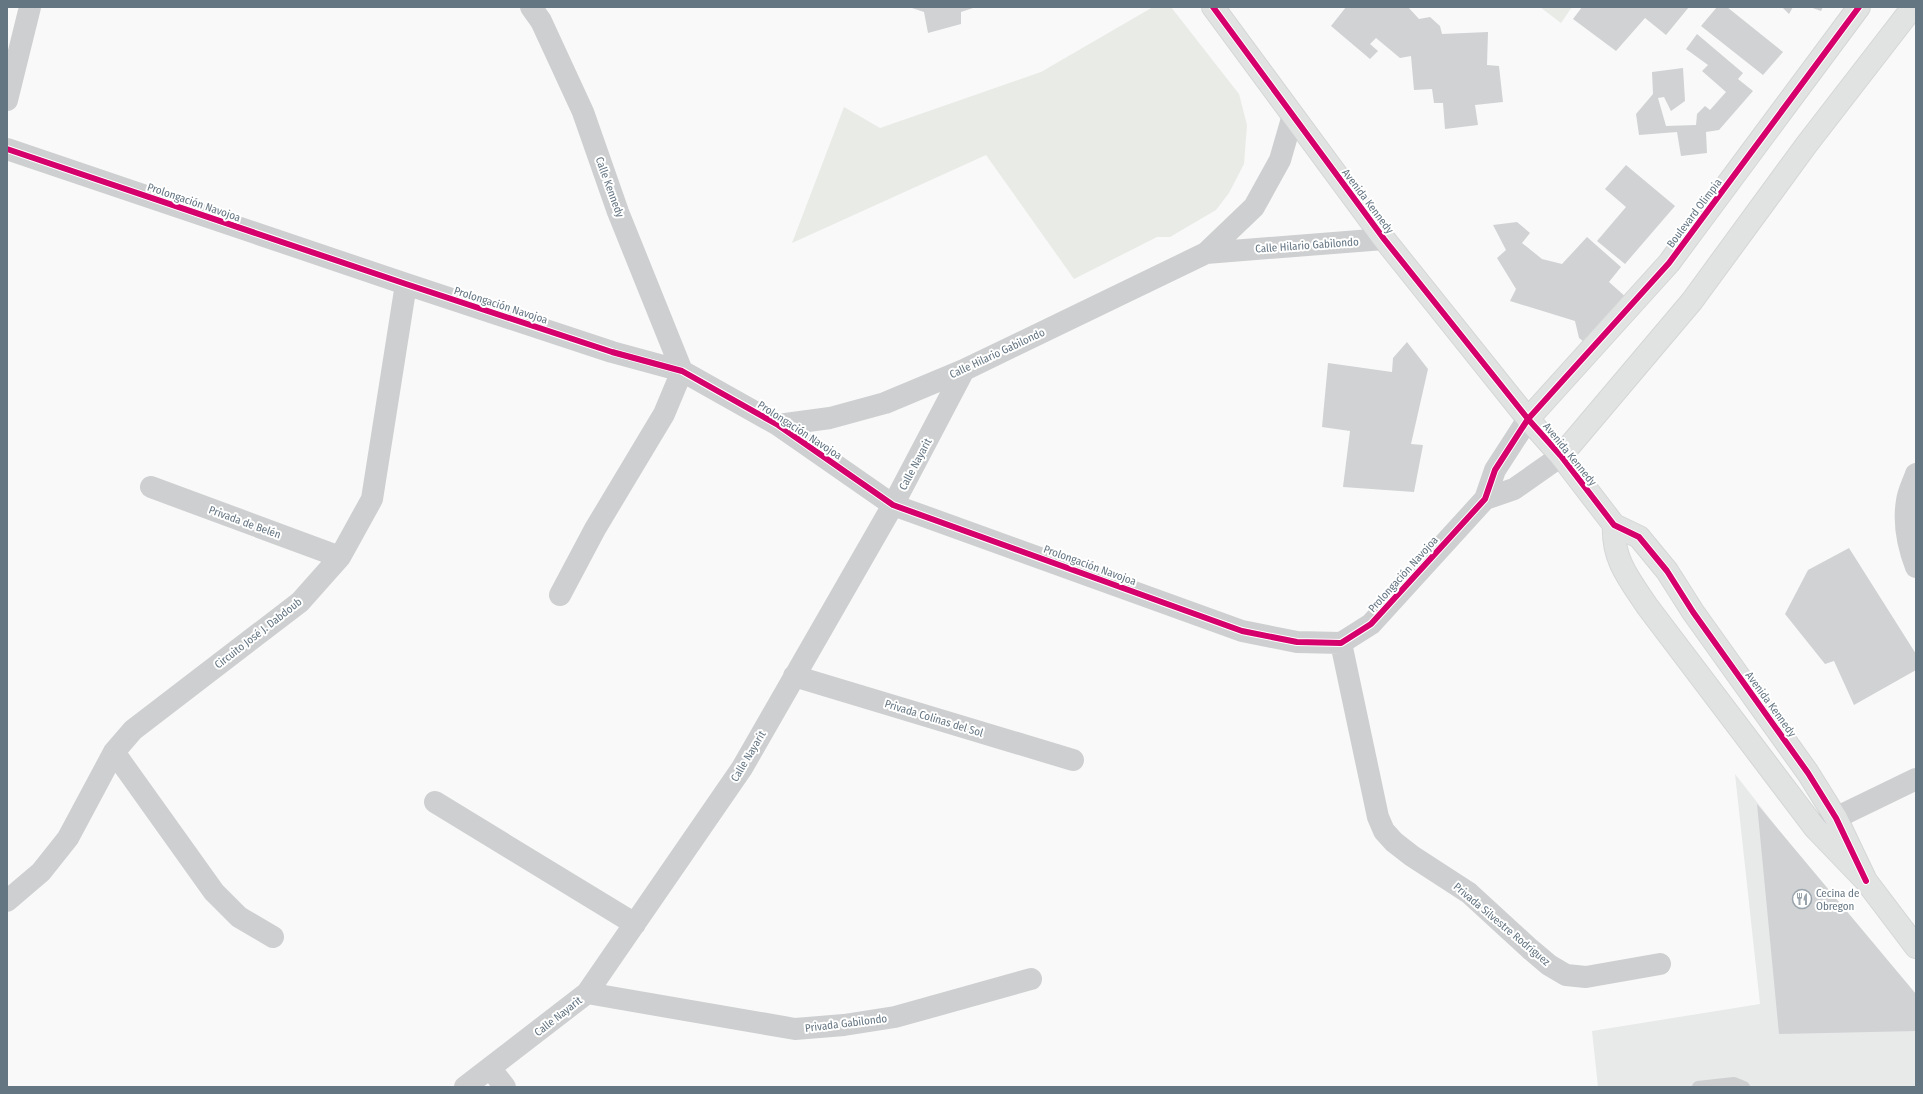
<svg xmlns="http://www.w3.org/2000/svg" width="1923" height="1094" font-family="'Fira Sans Condensed',sans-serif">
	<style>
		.built { fill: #e8e9e9 }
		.green { fill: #e8ebe6 }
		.building { fill: #d0d2d3 }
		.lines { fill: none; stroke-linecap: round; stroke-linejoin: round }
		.secondary-casing { stroke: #d5d6d7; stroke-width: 24 }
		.lane { stroke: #cecfd0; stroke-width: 12 }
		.street { stroke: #cecfd0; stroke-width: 22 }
		.secondary { stroke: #e1e2e2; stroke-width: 22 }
		.cycleway-casing { stroke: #fff; stroke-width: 8 }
		.cycleway { stroke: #d6006c; stroke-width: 6 }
		.labels { text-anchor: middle; stroke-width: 4; stroke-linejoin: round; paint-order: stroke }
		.street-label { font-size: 11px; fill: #657683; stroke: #fff }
		.poi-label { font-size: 11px; fill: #657683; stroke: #fff; text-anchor: start }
	</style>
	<rect width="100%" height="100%" fill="#f9f9f9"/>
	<path class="built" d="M 1735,774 L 1916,1005 L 1916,1087 L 1598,1087 L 1592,1031 L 1760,1004 Z"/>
	<path class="green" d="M 1153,7 L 1171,7 L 1239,94 L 1247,125 L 1244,164 L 1229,193 L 1216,210 L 1170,237 L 1157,237 L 1074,279 L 986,155 L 792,243 L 844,107 L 880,128 L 1041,72 Z
		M 1540,7 L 1572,7 L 1561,23 Z"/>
	<path class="building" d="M 909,7 L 976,7 L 961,12 L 961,24 L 928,33 L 924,12 Z
		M 1346,7 L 1408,7 L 1419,19 L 1430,17 L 1440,26 L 1442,34 L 1488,32 L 1487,65 L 1499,66 L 1503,102 L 1475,105 L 1478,125 L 1445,129 L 1443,103 L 1434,103 L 1432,89 L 1414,90 L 1411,56 L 1400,58 L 1376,38 L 1370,44 L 1378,51 L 1370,59 L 1331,26 Z
		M 1582,7 L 1689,7 L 1666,35 L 1645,18 L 1616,51 L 1573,19 Z
		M 1717,7 L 1727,7 L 1783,52 L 1763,75 L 1701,26 Z
		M 1782,7 L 1793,7 L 1789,14 Z
		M 1810,7 L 1823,7 L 1821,11 Z
		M 1697,34 L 1743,73 L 1738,79 L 1753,91 L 1719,130 L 1706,132 L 1707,153 L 1681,156 L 1677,132 L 1639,135 L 1636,114 L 1653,94 L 1652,72 L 1683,68 L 1685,101 L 1671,111 L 1664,97 L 1658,98 L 1666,126 L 1696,125 L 1697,114 L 1705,106 L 1710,110 L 1726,92 L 1702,71 L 1708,65 L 1686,49 Z
		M 1626,165 L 1675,206 L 1625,264 L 1597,241 L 1626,207 L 1605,189 Z
		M 1517,222 L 1530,233 L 1522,243 L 1542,259 L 1562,264 L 1587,237 L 1621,267 L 1609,282 L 1627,298 L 1588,345 L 1579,338 L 1575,321 L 1510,301 L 1516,289 L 1497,258 L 1506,250 L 1493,225 Z
		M 1407,342 L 1428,369 L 1411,444 L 1423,445 L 1414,492 L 1343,487 L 1350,431 L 1322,427 L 1328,363 L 1392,372 L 1393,358 Z
		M 1849,548 L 1916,654 L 1916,670 L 1854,705 L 1834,661 L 1825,664 L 1785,614 L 1808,570 Z
		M 1757,804 L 1916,994 L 1916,1031 L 1779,1034 Z"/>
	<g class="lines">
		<defs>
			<path id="secondary" d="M 1213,7 L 1384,239 L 1528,419 L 1561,456 L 1614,525 L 1639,537 L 1667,571 L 1693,612 L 1808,773 L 1836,818 L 1866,881
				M 1528,419 L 1669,263 L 1859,7
				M 1561,456 L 1692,301 L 1807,144 L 1913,7
				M 1614,525 C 1612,559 1629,579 1647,606 L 1815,828 L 1866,881 L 1916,947"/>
		</defs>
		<use href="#secondary" class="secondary-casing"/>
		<path class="lane" d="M 1698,1087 L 1734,1083 L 1744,1087"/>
		<path class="street" d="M 531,7 L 541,21 L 583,112 L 618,212 L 682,371 L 664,414 L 595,529 L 560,595
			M 7,100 L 30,7
			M 7,149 L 406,284 L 612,352 L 682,371 L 778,425 L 893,505 L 1242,631 L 1297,642 L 1341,643 L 1371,624 L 1485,499 L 1495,470 L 1528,419
			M 1206,253 L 1254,207 L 1280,160 L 1293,115
			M 778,425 L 830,418 L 885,403 L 964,370 L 1206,253 L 1384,239
			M 1916,474 C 1913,483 1908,492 1907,501 C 1903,524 1908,546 1916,567
			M 151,487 L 340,557
			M 1485,499 L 1514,489 L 1561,456
			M 1341,643 L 1378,817 L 1384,831 L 1394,842 L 1412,856 L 1469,893 L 1530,949 L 1549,965 L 1566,975 L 1586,977 L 1660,964
			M 794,676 L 1073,760
			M 114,752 L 214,892 L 239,917 L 273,937
			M 435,802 L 635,924
			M 1815,828 L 1916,779
			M 7,901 L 41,872 L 68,838 L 114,752 L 133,730 L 300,602 L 340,557 L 372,499 L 406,284
			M 587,993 L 795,1029 L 844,1025 L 895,1017 L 1031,979
			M 490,1068 L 505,1087
			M 465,1087 L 587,993 L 742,768 L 893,505 L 964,370"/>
		<use href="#secondary" class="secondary"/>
		<defs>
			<path id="cycleway" d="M 1213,7 L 1384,239 L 1528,419 L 1561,456 L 1614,525 L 1639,537 L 1667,571 L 1693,612 L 1808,773 L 1836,818 L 1866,881
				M 7,149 L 406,284 L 612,352 L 682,371 L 778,425 L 893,505 L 1242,631 L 1297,642 L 1341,643 L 1371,624 L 1485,499 L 1495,470 L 1528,419 L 1669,263 L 1859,7"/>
		</defs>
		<use href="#cycleway" class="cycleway-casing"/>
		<use href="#cycleway" class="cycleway"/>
	</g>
	<defs>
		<symbol id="restaurant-ring" viewBox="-11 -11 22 22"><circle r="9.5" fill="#fff" stroke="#99a4ac" stroke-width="1.5"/><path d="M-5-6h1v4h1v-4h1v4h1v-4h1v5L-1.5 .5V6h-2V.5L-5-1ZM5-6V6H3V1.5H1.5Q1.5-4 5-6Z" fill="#99a4ac"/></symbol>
	</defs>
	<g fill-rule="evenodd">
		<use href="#restaurant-ring" x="1791" y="888" width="22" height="22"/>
	</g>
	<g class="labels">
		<g class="street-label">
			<text transform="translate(610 187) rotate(70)" y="4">Calle Kennedy</text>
			<text transform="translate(1368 201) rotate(53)" y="4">Avenida Kennedy</text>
			<text transform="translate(194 202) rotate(19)" y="4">Prolongación Navojoa</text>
			<text transform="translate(1694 213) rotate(-53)" y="4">Boulevard Olimpia</text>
			<text transform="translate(1307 245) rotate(-4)" y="4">Calle Hilario Gabilondo</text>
			<text transform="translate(501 305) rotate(18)" y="4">Prolongación Navojoa</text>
			<text transform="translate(997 353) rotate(-25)" y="4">Calle Hilario Gabilondo</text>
			<text transform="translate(800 430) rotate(33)" y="4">Prolongación Navojoa</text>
			<text transform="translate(1570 454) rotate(51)" y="4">Avenida Kennedy</text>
			<text transform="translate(915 464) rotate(-62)" y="4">Calle Nayarit</text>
			<text transform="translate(245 522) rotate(20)" y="4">Privada de Belén</text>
			<text transform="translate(1090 565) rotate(20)" y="4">Prolongación Navojoa</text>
			<text transform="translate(1403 574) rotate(-48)" y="4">Prolongación Navojoa</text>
			<text transform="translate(258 633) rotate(-38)" y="4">Circuito José J. Dabdoub</text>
			<text transform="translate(1771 704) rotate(54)" y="4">Avenida Kennedy</text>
			<text transform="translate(934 718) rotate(17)" y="4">Privada Colinas del Sol</text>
			<text transform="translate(748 756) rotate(-59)" y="4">Calle Nayarit</text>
			<text transform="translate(1502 924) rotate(40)" y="4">Privada Silvestre Rodríguez</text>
			<text transform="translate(558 1016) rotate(-38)" y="4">Calle Nayarit</text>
			<text transform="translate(846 1023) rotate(-7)" y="4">Privada Gabilondo</text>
		</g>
		<g class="poi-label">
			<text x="1816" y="897">Cecina de<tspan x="1816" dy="13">Obregon</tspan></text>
		</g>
	</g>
	<rect width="1923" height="1094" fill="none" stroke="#657683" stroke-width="16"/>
</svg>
